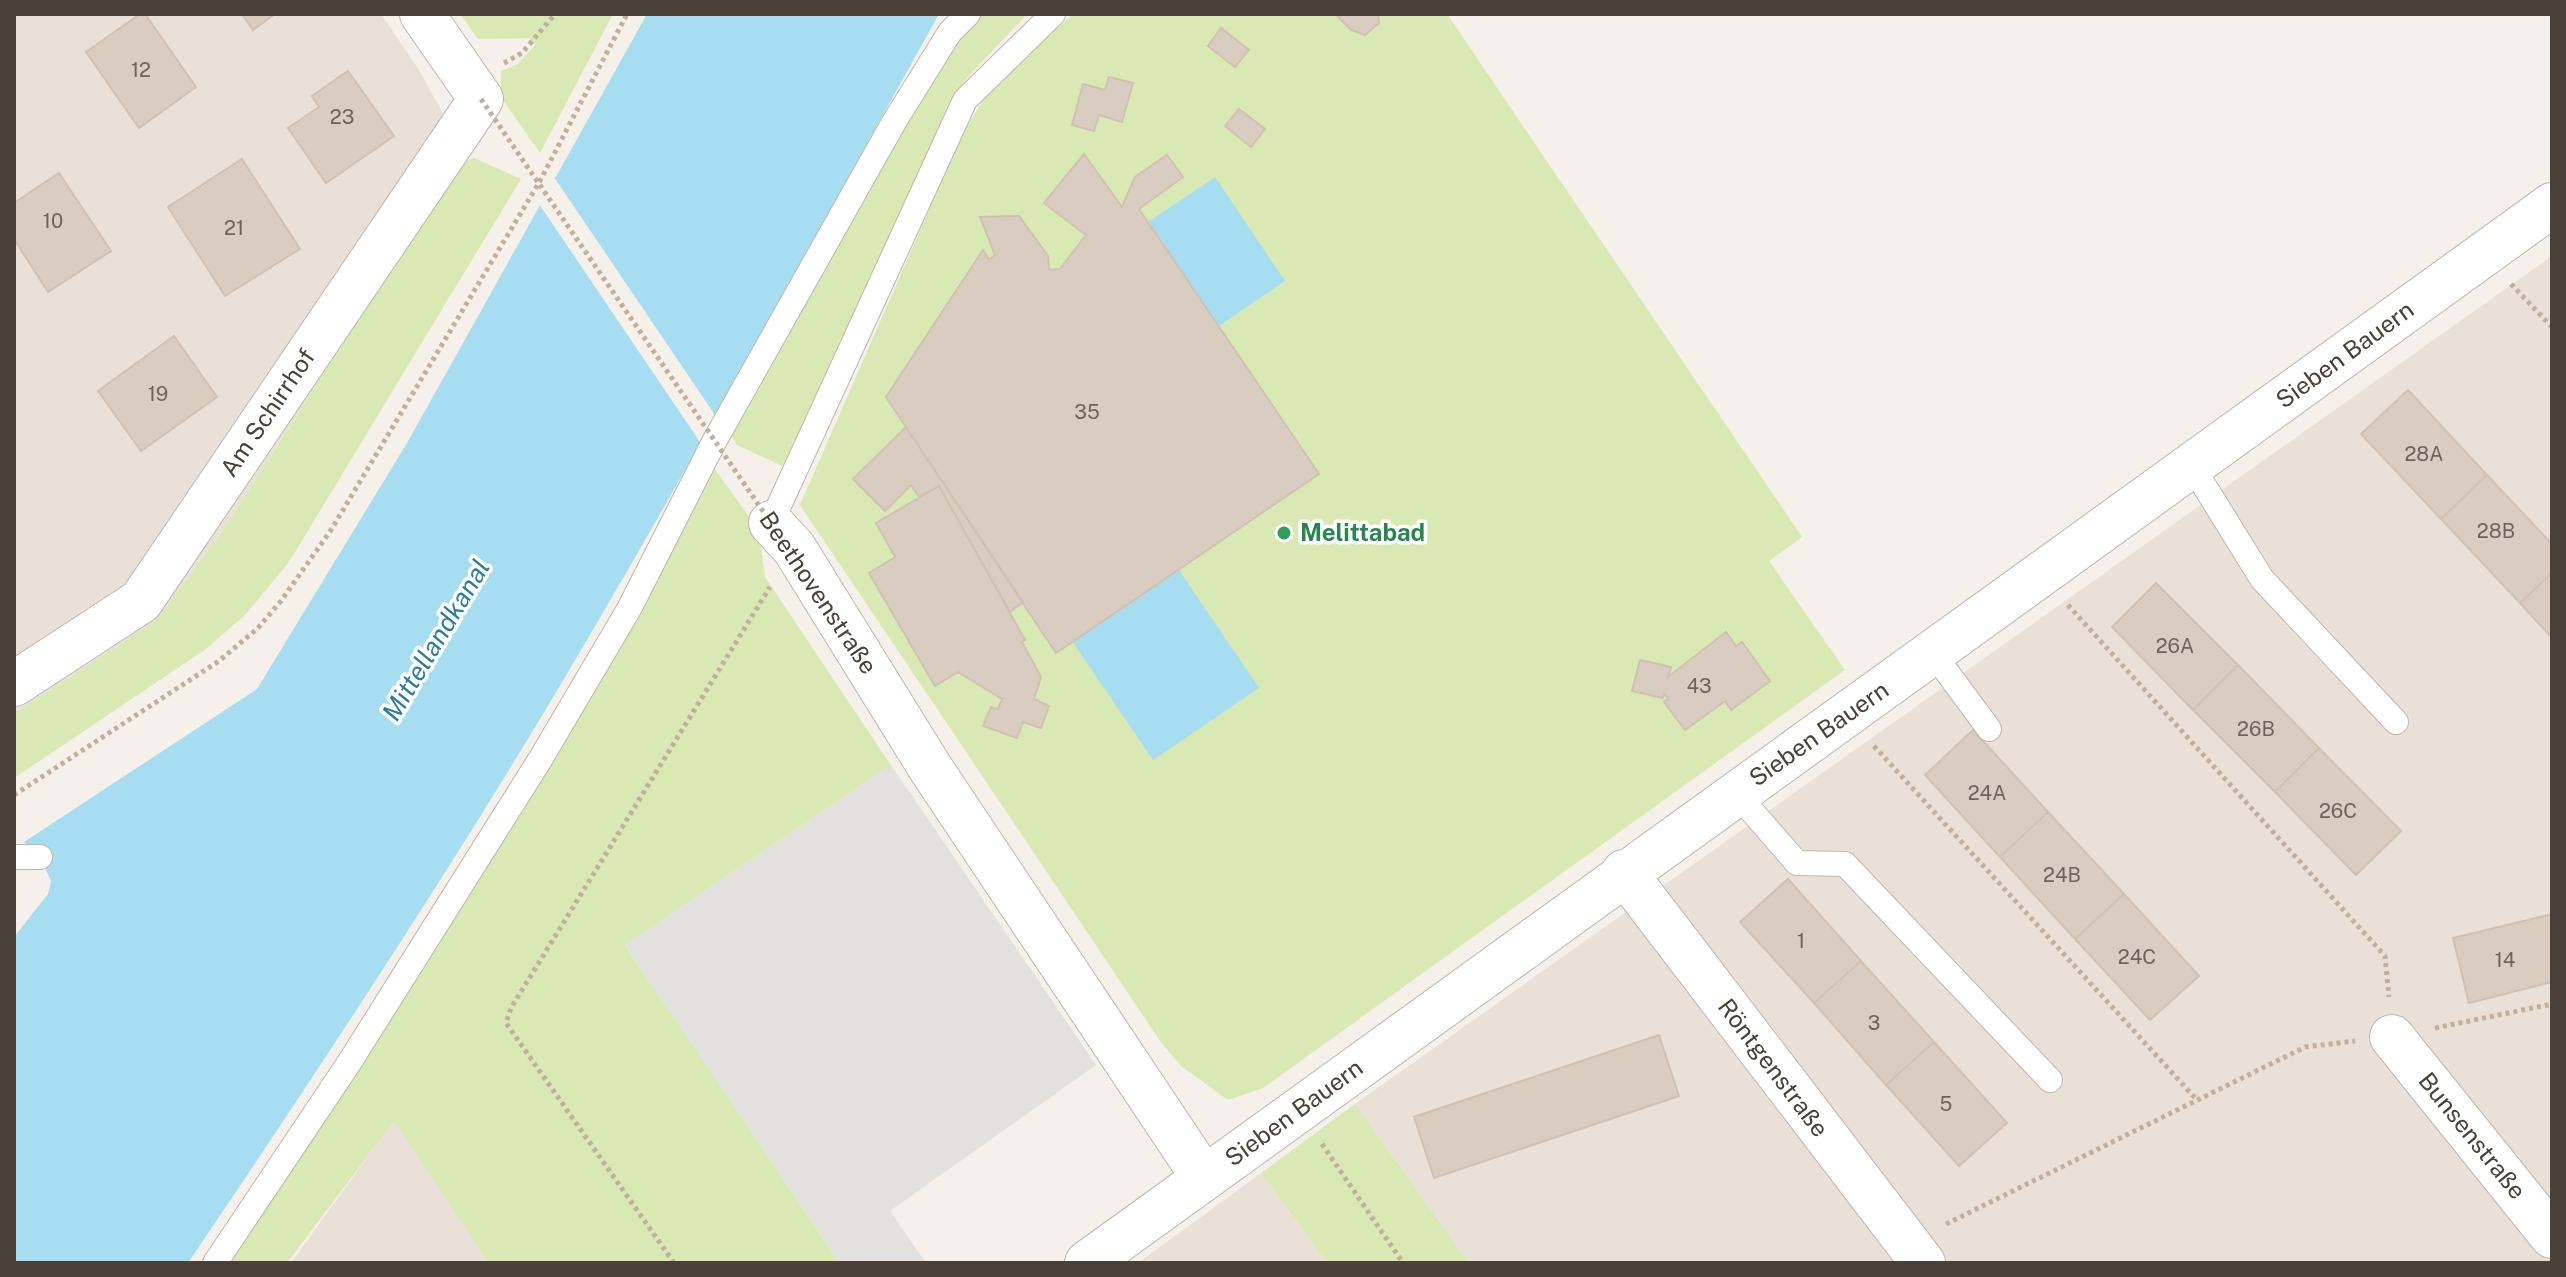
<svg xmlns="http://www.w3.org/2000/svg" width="2566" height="1277" font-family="'Public Sans',sans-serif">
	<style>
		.residential { fill: #e9e1d8 }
		.green { fill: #d8e9b3 }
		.parking { fill: #e3e1de }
		.water { fill: #a7ddf1 }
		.pier { fill: #f5f0ea }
		.building { fill: #d9cdc2; stroke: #d1c1b2; stroke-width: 2 }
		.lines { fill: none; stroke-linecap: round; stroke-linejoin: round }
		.service-casing { stroke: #c0b6ac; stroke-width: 26 }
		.minor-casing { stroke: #c0b6ac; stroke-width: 46 }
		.path { stroke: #c2b09d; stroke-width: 5; stroke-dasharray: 4 4; stroke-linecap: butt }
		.service { stroke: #fff; stroke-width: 24 }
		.minor { stroke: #fff; stroke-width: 44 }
		.path-bridge { stroke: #c2b09d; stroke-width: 5; stroke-dasharray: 4 4; stroke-linecap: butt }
		.leisure-dot { fill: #2e9e5b; stroke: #fff; stroke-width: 3 }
		.labels { text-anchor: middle; stroke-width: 7; stroke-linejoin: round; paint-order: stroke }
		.number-label { font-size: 20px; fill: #6d635a }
		.street-label { font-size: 24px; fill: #494038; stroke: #fff }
		.leisure-label { font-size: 24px; font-weight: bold; fill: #27864d; stroke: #fff; text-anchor: start }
		.water-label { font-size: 26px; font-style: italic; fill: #2b7d9c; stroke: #fff }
	</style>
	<rect width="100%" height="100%" fill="#f5f0ea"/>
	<path class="residential" d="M 14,14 L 381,14 L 419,70 L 468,159 L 450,176 L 222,532 L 157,621 L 14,714 Z
		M 2552,256 L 2552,1263 L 1469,1263 L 1355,1104 Z
		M 394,1120 L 489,1263 L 291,1263 Z
		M 1261,1173 L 1327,1263 L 1138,1263 Z"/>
	<path class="green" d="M 460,14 L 613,14 L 540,153 L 501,97 L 501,71 L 518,64 L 535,45 L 529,38 L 478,39 Z
		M 982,14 L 1027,14 L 966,79 L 950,102 L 785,467 L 737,445 L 730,434 L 901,127 L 956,38 Z
		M 1074,14 L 1447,14 L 1802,537 L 1769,561 L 1845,670 L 1263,1088 L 1228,1100 L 1181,1066 L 1161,1042 L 800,505 L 963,132 L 996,80 Z
		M 474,158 L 521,179 L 289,562 L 245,615 L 206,649 L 14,778 L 14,714 L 157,620 L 222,532 L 450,176 L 458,165 Z
		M 712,465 L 759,531 L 765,577 L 891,765 L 625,945 L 840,1263 L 489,1263 L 394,1121 L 287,1263 L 226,1263 Z
		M 1355,1104 L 1469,1263 L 1327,1263 L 1261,1173 Z"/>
	<path class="parking" d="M 891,765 L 1096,1065 L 890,1211 L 926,1263 L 840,1263 L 625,945 Z"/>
	<path class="water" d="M 647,14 L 939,14 C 802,259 669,507 523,747 C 416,922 303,1093 188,1263 L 14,1263 L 14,937 L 48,894 L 51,881 L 40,857 L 24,842 L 257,689 L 407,443 Z
		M 1215,177 L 1285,281 L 1219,326 L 1148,222 Z
		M 1179,570 L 1259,688 L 1153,760 L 1072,641 Z"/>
	<path class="pier" d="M 554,177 L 717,418 L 702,445 L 539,204 Z"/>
	<path class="building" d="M 140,14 L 145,14 L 196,87 L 139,128 L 86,52 Z
		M 242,14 L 275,14 L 253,30 Z
		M 1335,14 L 1378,14 L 1379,23 L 1365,35 L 1351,30 Z
		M 1221,28 L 1249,50 L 1235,67 L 1208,46 Z
		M 348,71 L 394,136 L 326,183 L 288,128 L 319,107 L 312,96 Z
		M 1109,77 L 1133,83 L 1122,122 L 1099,115 L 1094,131 L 1072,125 L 1083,84 L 1105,90 Z
		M 1239,109 L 1265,129 L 1251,147 L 1225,126 Z
		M 1084,154 L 1122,207 L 1135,177 L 1167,155 L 1183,177 L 1139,209 L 1319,474 L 1056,653 L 886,397 L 983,250 L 989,260 L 995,255 L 980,217 L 1019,216 L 1048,256 L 1049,270 L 1060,269 L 1086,235 L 1044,203 Z
		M 242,159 L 300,249 L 225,296 L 168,207 Z
		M 59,173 L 111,251 L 48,292 L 14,239 L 14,203 Z
		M 174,336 L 217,397 L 141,451 L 98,391 Z
		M 2408,390 L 2487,475 L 2441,519 L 2361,434 Z
		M 906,427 L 1023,602 L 1010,612 L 939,486 L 919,497 L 911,485 L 885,511 L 853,479 Z
		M 2487,475 L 2552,544 L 2552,573 L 2520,603 L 2441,519 Z
		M 939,486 L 1025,640 L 1022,642 L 1041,677 L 1034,699 L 1049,706 L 1041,728 L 1023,722 L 1017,738 L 983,726 L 991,707 L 998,709 L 1002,699 L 958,672 L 935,686 L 869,573 L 895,557 L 876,523 Z
		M 2552,573 L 2552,638 L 2520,603 Z
		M 2156,583 L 2238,665 L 2193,710 L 2112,627 Z
		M 1726,632 L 1736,646 L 1742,642 L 1770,681 L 1731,710 L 1725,701 L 1685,730 L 1664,702 L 1668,699 L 1664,693 L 1663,698 L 1632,691 L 1640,660 L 1671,667 L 1668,677 Z
		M 2238,665 L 2319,748 L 2275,792 L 2193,710 Z
		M 1973,730 L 2048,812 L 2000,857 L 1925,775 Z
		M 2319,748 L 2401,831 L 2356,875 L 2275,792 Z
		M 2048,812 L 2124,894 L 2075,939 L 2000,857 Z
		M 1788,879 L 1861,961 L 1814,1003 L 1740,922 Z
		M 2124,894 L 2199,976 L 2150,1020 L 2075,939 Z
		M 2552,914 L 2552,982 L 2469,1003 L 2453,938 Z
		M 1861,961 L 1934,1042 L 1886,1085 L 1814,1003 Z
		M 1659,1035 L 1679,1096 L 1434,1178 L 1414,1117 Z
		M 1934,1042 L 2007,1123 L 1959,1166 L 1886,1085 Z"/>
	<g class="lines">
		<defs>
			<path id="service" d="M 2192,466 L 2262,579 L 2396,722
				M 771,523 L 965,100 L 1053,14
				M 1933,653 L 1989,729
				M 1736,793 L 1797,863 L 1845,864 L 2050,1080
				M 14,857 L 40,857
				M 215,1263 L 349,1063 L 541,758 L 629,609 L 715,440 L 894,122 L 950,32 L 968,14"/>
			<path id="minor" d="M 771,523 L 794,548 L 931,769 L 1204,1178
				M 14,684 L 141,601 L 481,99 L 422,14
				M 1624,872 L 1923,1263
				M 2392,1037 L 2552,1236
				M 1087,1263 L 2552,205"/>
		</defs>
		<use href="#service" class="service-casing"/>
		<use href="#minor" class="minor-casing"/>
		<path class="path" d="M 504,63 L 522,53 L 555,14
			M 2511,284 L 2552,327
			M 2068,605 L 2385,956 L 2389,997
			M 1874,746 L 2197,1100
			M 14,795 L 219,661 L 258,628 L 281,601 L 331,530 L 540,181 L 627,14
			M 2435,1028 L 2552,1004
			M 1322,1144 L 1403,1263
			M 1946,1224 L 2305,1047 L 2355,1041
			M 674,1263 L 506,1023 L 511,1008 L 770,587"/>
		<use href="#service" class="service"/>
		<use href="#minor" class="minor"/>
		<path class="path-bridge" d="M 481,99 L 771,523"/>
	</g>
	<circle class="leisure-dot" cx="1284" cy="533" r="8"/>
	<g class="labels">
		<g class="number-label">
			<text x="141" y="77">12</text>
			<text x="342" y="124">23</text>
			<text x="53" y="228">10</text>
			<text x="234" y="235">21</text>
			<text x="158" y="401">19</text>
			<text x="1087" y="419">35</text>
			<text x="2424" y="461">28A</text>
			<text x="2496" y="538">28B</text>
			<text x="2175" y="653">26A</text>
			<text x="1699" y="693">43</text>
			<text x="2256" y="736">26B</text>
			<text x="1987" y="800">24A</text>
			<text x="2338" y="818">26C</text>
			<text x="2062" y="882">24B</text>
			<text x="1801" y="948">1</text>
			<text x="2137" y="964">24C</text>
			<text x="2505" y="967">14</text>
			<text x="1874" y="1030">3</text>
			<text x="1946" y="1111">5</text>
		</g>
		<g class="street-label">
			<text transform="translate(2345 355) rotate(-36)" y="8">Sieben Bauern</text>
			<text transform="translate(268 413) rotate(-56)" y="8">Am Schirrhof</text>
			<text transform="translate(818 593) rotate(56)" y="8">Beethovenstraße</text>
			<text transform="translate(1819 734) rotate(-35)" y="8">Sieben Bauern</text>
			<text transform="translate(1773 1068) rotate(53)" y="8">Röntgenstraße</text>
			<text transform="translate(1294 1113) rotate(-36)" y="8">Sieben Bauern</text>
			<text transform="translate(2472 1136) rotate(51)" y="8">Bunsenstraße</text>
		</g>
		<g class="leisure-label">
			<text x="1300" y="541">Melittabad</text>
		</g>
		<g class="water-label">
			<text transform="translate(436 640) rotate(-59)" y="9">Mittellandkanal</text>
		</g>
	</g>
	<rect width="2566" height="1277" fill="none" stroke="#494038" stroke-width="32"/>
</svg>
